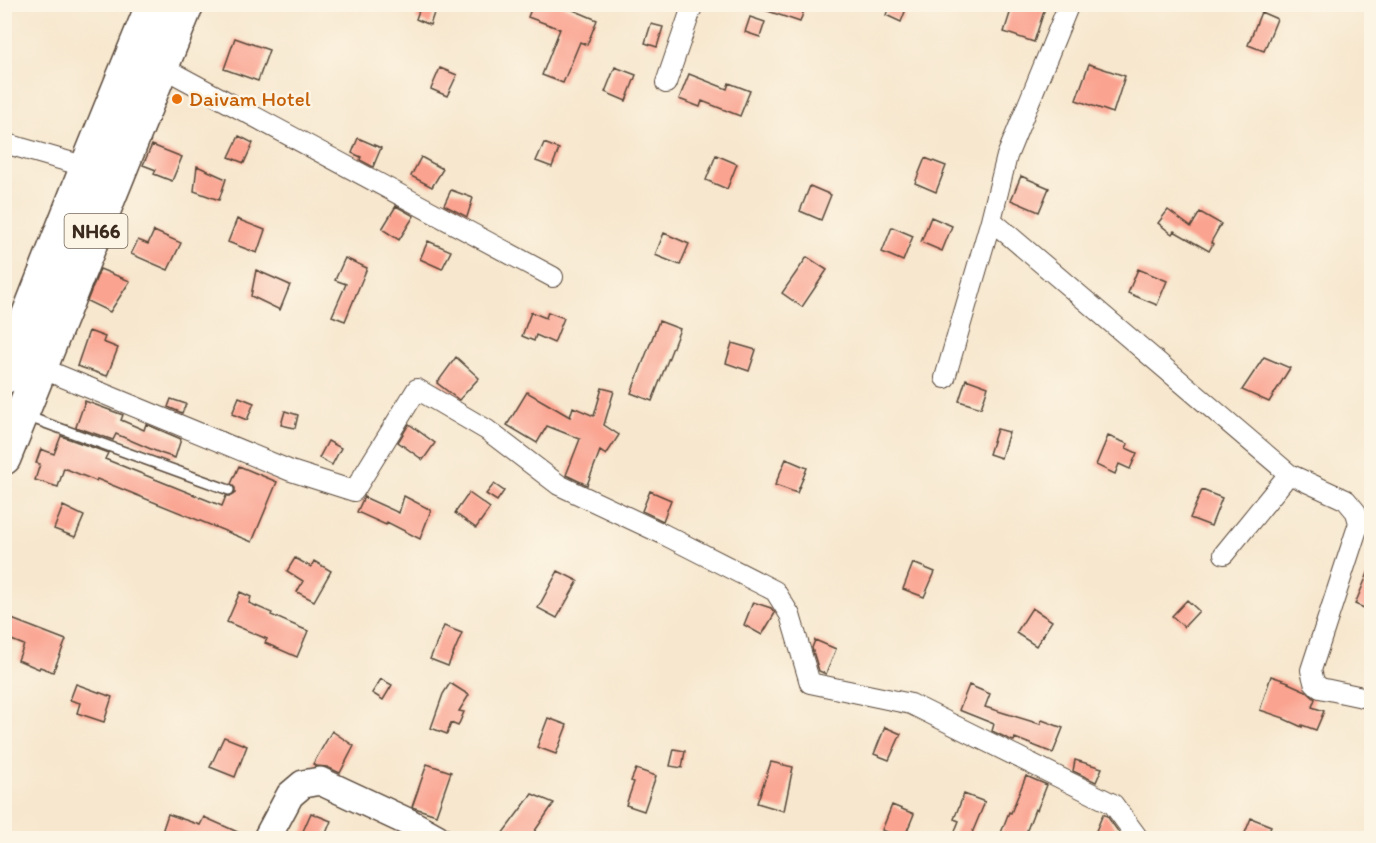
<svg xmlns="http://www.w3.org/2000/svg" width="1376" height="843" font-family="Itim,sans-serif">
	<style>
		.building { fill: #faa390 }
		.lines { fill: none; stroke-linecap: round; stroke-linejoin: round }
		.lane-casing { stroke: #574638; stroke-width: 12 }
		.street-casing { stroke: #574638; stroke-width: 22 }
		.secondary-casing { stroke: #574638; stroke-width: 30 }
		.highway-casing { stroke: #574638; stroke-width: 36 }
		.lane { stroke: #fff; stroke-width: 9 }
		.street { stroke: #fff; stroke-width: 20 }
		.secondary { stroke: #fff; stroke-width: 27 }
		.highway { stroke: #fff; stroke-width: 33 }
		.food-dot { fill: #e8710a; stroke: #fcf5e5; stroke-width: 2 }
		.labels { text-anchor: middle; stroke-width: 5; stroke-linejoin: round; paint-order: stroke }
		.shield { fill: #fcf5e5; stroke: #75675a; stroke-width: 1.5 }
		.shield-label { font-size: 20px; font-weight: bold; fill: #3b2a1e }
		.food-label { font-size: 21px; fill: #c56008; stroke: #fcf5e5; text-anchor: start }
	</style>
	<rect width="100%" height="100%" fill="#fcf5e5"/>
	<filter id="ink" filterUnits="userSpaceOnUse"><feTurbulence type="fractalNoise" baseFrequency=".0167" numOctaves="2"/><feDisplacementMap in="SourceGraphic" scale="12" xChannelSelector="R" yChannelSelector="G"/><feConvolveMatrix kernelMatrix="1 2 1 2 8 2 1 2 1" color-interpolation-filters="sRGB"/></filter>
	<filter id="wash" filterUnits="userSpaceOnUse"><feTurbulence type="fractalNoise" baseFrequency=".008" numOctaves="4" result="noise"/><feDisplacementMap in="SourceGraphic" scale="24" xChannelSelector="R" yChannelSelector="G"/><feGaussianBlur stdDeviation="1.35" result="paint"/><feColorMatrix in="noise" values="0 0 0 0 0 0 0 0 0 0 0 0 0 0 0 0 0 1.4 0 .05"/><feComposite in="paint" operator="in"/></filter>
	<g filter="url(#wash)">
		<rect width="100%" height="100%" fill="#f7e7ce"/>
		<g id="blocks">
			<path class="building" d="M 533,4 L 559,4 L 597,20 L 587,45 L 580,42 L 563,83 L 542,75 L 560,29 L 528,17 Z
				M 756,4 L 806,4 L 800,22 L 756,7 Z
				M 890,4 L 908,4 L 901,22 L 886,15 Z
				M 1013,4 L 1033,4 L 1045,8 L 1034,42 L 1004,32 Z
				M 421,5 L 435,10 L 430,25 L 416,19 Z
				M 1261,12 L 1277,19 L 1264,51 L 1248,45 Z
				M 750,17 L 765,22 L 760,37 L 745,32 Z
				M 651,24 L 663,27 L 657,47 L 645,43 Z
				M 235,38 L 269,50 L 258,81 L 224,69 Z
				M 1089,64 L 1125,76 L 1113,113 L 1076,100 Z
				M 615,67 L 636,75 L 626,101 L 605,92 Z
				M 440,68 L 457,75 L 447,96 L 431,89 Z
				M 689,74 L 727,89 L 729,83 L 750,91 L 740,116 L 702,101 L 700,107 L 679,99 Z
				M 239,136 L 253,143 L 244,163 L 229,157 Z
				M 358,138 L 381,148 L 373,167 L 360,160 L 361,157 L 352,153 Z
				M 544,143 L 559,149 L 552,167 L 536,161 Z
				M 152,145 L 182,157 L 172,181 L 154,174 L 156,170 L 143,165 Z
				M 716,155 L 737,164 L 727,189 L 706,180 Z
				M 421,157 L 443,169 L 432,187 L 411,176 Z
				M 925,158 L 946,166 L 936,192 L 915,183 Z
				M 197,166 L 226,179 L 219,200 L 194,191 Z
				M 1021,176 L 1049,188 L 1039,212 L 1011,200 Z
				M 810,186 L 831,195 L 821,220 L 800,211 Z
				M 451,190 L 473,198 L 467,217 L 444,205 Z
				M 396,206 L 414,216 L 399,240 L 382,229 Z
				M 1168,210 L 1191,227 L 1200,212 L 1221,224 L 1211,242 L 1213,244 L 1209,251 L 1174,231 L 1172,234 L 1158,223 Z
				M 931,217 L 952,226 L 942,251 L 921,242 Z
				M 237,219 L 265,230 L 257,253 L 228,242 Z
				M 892,227 L 913,236 L 903,261 L 882,252 Z
				M 154,231 L 181,243 L 168,270 L 131,254 L 138,240 L 148,244 Z
				M 664,233 L 689,244 L 680,265 L 655,255 Z
				M 428,241 L 451,251 L 442,269 L 420,259 Z
				M 807,257 L 827,270 L 802,307 L 782,293 Z
				M 345,258 L 367,268 L 345,321 L 332,316 L 346,284 L 335,280 Z
				M 100,269 L 130,281 L 110,312 L 87,301 Z
				M 1138,269 L 1167,281 L 1157,305 L 1128,293 Z
				M 256,270 L 290,285 L 280,310 L 251,296 Z
				M 531,312 L 546,318 L 548,312 L 564,318 L 554,343 L 536,335 L 534,341 L 522,336 Z
				M 659,321 L 680,329 L 652,401 L 631,393 Z
				M 89,331 L 105,337 L 103,342 L 118,348 L 107,376 L 77,366 Z
				M 732,343 L 756,350 L 749,371 L 726,363 Z
				M 456,357 L 479,378 L 459,400 L 437,383 Z
				M 1264,357 L 1290,368 L 1269,402 L 1242,390 Z
				M 966,379 L 988,387 L 981,408 L 959,401 Z
				M 602,388 L 614,391 L 604,425 L 619,435 L 606,455 L 600,451 L 587,485 L 566,475 L 580,439 L 547,426 L 537,443 L 507,425 L 527,392 L 570,417 L 573,407 L 594,416 Z
				M 239,397 L 254,403 L 247,420 L 232,414 Z
				M 171,399 L 186,404 L 182,413 L 168,407 Z
				M 85,401 L 123,415 L 121,420 L 144,430 L 146,424 L 181,439 L 175,458 L 160,453 L 116,434 L 113,440 L 76,427 Z
				M 285,411 L 298,415 L 295,428 L 281,425 Z
				M 409,424 L 435,443 L 423,460 L 398,442 Z
				M 997,429 L 1009,432 L 1001,458 L 989,454 Z
				M 61,436 L 108,453 L 105,459 L 222,506 L 226,496 L 231,496 L 235,493 L 235,488 L 231,484 L 239,466 L 277,482 L 252,542 L 97,479 L 96,481 L 64,468 L 58,487 L 35,480 L 40,464 L 36,463 L 41,449 L 54,454 Z
				M 1108,436 L 1128,444 L 1126,448 L 1137,453 L 1130,469 L 1119,464 L 1115,474 L 1096,465 Z
				M 328,441 L 341,448 L 332,465 L 319,458 Z
				M 786,459 L 807,468 L 797,493 L 775,485 Z
				M 494,484 L 504,491 L 497,501 L 486,494 Z
				M 1202,490 L 1222,498 L 1211,526 L 1190,518 Z
				M 650,491 L 671,500 L 663,521 L 642,511 Z
				M 469,493 L 490,508 L 476,528 L 455,513 Z
				M 404,496 L 431,510 L 420,539 L 387,522 L 386,525 L 357,512 L 364,497 L 399,513 Z
				M 63,506 L 84,516 L 75,537 L 54,529 Z
				M 295,558 L 311,567 L 314,561 L 331,571 L 314,601 L 297,592 L 303,581 L 287,571 Z
				M 913,563 L 935,572 L 924,597 L 903,589 Z
				M 1371,566 L 1371,611 L 1355,604 Z
				M 558,571 L 578,581 L 557,618 L 538,608 Z
				M 240,592 L 251,597 L 249,603 L 272,613 L 271,615 L 308,631 L 297,657 L 265,643 L 267,639 L 227,622 Z
				M 1187,600 L 1199,611 L 1184,627 L 1172,616 Z
				M 753,602 L 771,608 L 775,613 L 762,635 L 744,625 Z
				M 1032,608 L 1052,621 L 1036,646 L 1016,633 Z
				M 4,616 L 66,640 L 53,672 L 40,667 L 39,669 L 18,660 L 24,645 L 4,637 Z
				M 444,626 L 462,633 L 448,666 L 430,659 Z
				M 815,640 L 836,649 L 826,674 L 819,671 L 812,648 Z
				M 1271,676 L 1289,682 L 1288,683 L 1306,691 L 1315,699 L 1312,707 L 1324,711 L 1316,730 L 1302,725 L 1302,727 L 1284,719 L 1284,718 L 1260,710 Z
				M 381,679 L 392,685 L 383,700 L 372,693 Z
				M 450,683 L 469,695 L 459,711 L 464,712 L 458,726 L 451,723 L 447,734 L 431,728 L 443,694 Z
				M 76,684 L 112,697 L 104,722 L 77,713 L 80,703 L 70,700 Z
				M 969,685 L 990,694 L 985,707 L 1040,724 L 1042,720 L 1063,728 L 1053,753 L 1015,738 L 1014,741 L 1013,741 L 992,731 L 994,724 L 959,710 Z
				M 548,718 L 567,725 L 556,754 L 537,747 Z
				M 885,727 L 901,734 L 889,760 L 874,754 Z
				M 332,731 L 354,746 L 340,773 L 327,767 L 316,766 L 313,764 Z
				M 224,737 L 247,746 L 235,777 L 210,767 Z
				M 674,749 L 685,751 L 682,768 L 670,766 Z
				M 1075,760 L 1102,768 L 1096,782 L 1073,771 Z
				M 771,762 L 793,767 L 784,811 L 757,803 Z
				M 427,764 L 451,772 L 436,815 L 412,807 Z
				M 636,769 L 656,776 L 644,811 L 626,805 L 634,782 L 631,781 Z
				M 1026,776 L 1047,785 L 1037,810 L 1035,809 L 1024,838 L 999,838 L 1009,812 L 1011,813 Z
				M 532,794 L 554,803 L 530,838 L 499,838 Z
				M 964,794 L 985,802 L 970,838 L 952,838 L 959,821 L 954,819 Z
				M 892,805 L 914,814 L 904,838 L 882,830 Z
				M 311,813 L 331,821 L 324,838 L 300,838 Z
				M 168,814 L 200,825 L 204,817 L 251,838 L 160,838 Z
				M 1103,814 L 1107,816 L 1120,834 L 1118,838 L 1093,838 Z
				M 1251,818 L 1271,826 L 1266,838 L 1243,838 Z"/>
		</g>
	</g>
	<g filter="url(#ink)">
		<use href="#blocks" fill-opacity="0" stroke="#574638" stroke-width="1.5"/>
		<g class="lines">
			<defs>
				<path id="lane" d="M 26,416 L 229,490"/>
				<path id="street" d="M 1069,4 L 1007,156 L 991,220 L 1289,474 L 1346,500 L 1356,512 L 1359,523 L 1311,670 L 1314,682 L 1320,688 L 1372,699
					M 162,67 L 553,277
					M 666,83 L 693,4
					M 4,143 L 87,167
					M 41,368 L 291,471 L 354,491 L 417,389 L 487,430 L 559,485 L 663,534 L 775,591 L 790,615 L 810,683 L 911,704 L 1113,804 L 1138,838
					M 945,378 L 991,220
					M 1224,554 L 1289,474"/>
				<path id="secondary" d="M 267,838 L 290,795 L 303,784 L 320,781 L 410,823 L 437,838"/>
				<path id="highway" d="M 4,377 L 92,154 L 153,4
					M 4,458 L 187,4"/>
			</defs>
			<use href="#lane" class="lane-casing"/>
			<use href="#street" class="street-casing"/>
			<use href="#secondary" class="secondary-casing"/>
			<use href="#highway" class="highway-casing"/>
			<use href="#lane" class="lane"/>
			<use href="#street" class="street"/>
			<use href="#secondary" class="secondary"/>
			<use href="#highway" class="highway"/>
		</g>
	</g>
	<circle class="food-dot" cx="177" cy="99" r="6"/>
	<g class="labels">
		<rect class="shield" x="64.5" y="214" width="63" height="34" rx="4.5"/>
		<g class="shield-label">
			<text x="96" y="238">NH66</text>
		</g>
		<g class="food-label">
			<text x="189" y="106">Daivam Hotel</text>
		</g>
	</g>
	<rect width="1376" height="843" fill="none" stroke="#fcf5e5" stroke-width="24"/>
</svg>
